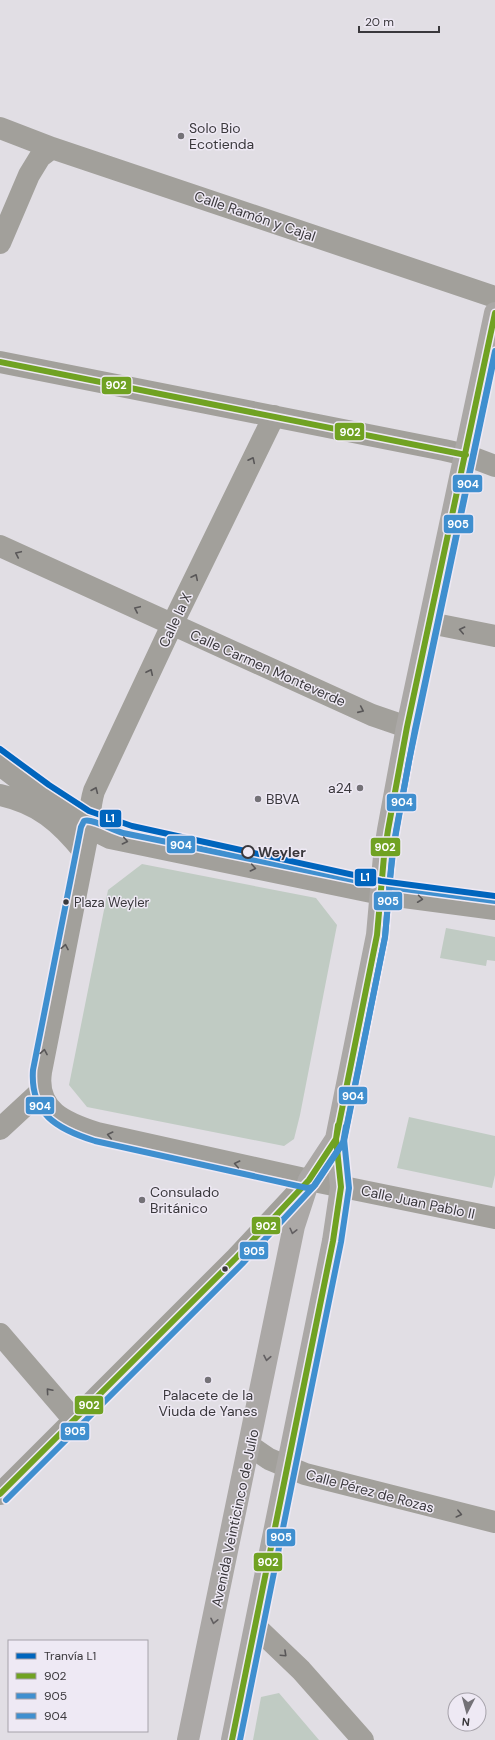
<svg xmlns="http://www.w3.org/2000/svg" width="495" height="1740" font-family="'DM Sans',sans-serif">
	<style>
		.garden { fill: #c0cbc3 }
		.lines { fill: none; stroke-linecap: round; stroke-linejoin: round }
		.minor { stroke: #a2a09b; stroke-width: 22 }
		.tertiary { stroke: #a2a09b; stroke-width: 22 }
		.secondary { stroke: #aba8a6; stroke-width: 22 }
		.bus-1-casing { stroke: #eee9f4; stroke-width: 9 }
		.bus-2-casing { stroke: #eee9f4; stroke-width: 9 }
		.bus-3-casing { stroke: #eee9f4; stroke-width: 9 }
		.bus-1 { stroke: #70a222; stroke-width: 6 }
		.bus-2 { stroke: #3f8fcf; stroke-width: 6 }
		.bus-3 { stroke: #3f8fcf; stroke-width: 6 }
		.tram-1-casing { stroke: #eee9f4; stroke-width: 9 }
		.tram-1 { stroke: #0065bd; stroke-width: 6 }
		.oneway { stroke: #595758 }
		.oneway2 { stroke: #625f61 }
		.poi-dot { fill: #747277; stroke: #eee9f4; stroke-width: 1.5 }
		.stop-dot { fill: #eee9f4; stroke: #3a383c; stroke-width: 2 }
		.bus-dot { fill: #3a383c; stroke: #eee9f4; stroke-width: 1.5 }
		.labels { text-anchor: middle; stroke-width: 3; stroke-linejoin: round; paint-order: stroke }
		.bus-label { font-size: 13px; fill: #3a383c; stroke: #eee9f4; text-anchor: start }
		.poi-label { font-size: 14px; fill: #3a383c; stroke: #eee9f4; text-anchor: start }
		.street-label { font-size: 14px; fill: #3a383c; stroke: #eee9f4 }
		.stop-label { font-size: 14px; font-weight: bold; fill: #3a383c; stroke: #eee9f4; text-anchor: start }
		.line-badge { stroke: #eee9f4; stroke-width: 1.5 }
		.badge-label { font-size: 11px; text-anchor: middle; font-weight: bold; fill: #fff }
	</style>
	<rect width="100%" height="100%" fill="#e1dee4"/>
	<path class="garden" d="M 142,864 L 316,898 L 337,925 L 300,1115 L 294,1139 L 284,1146 L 87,1107 L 69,1085 L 108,890 Z
		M 446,928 L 495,937 L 495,961 L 487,960 L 486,966 L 440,958 Z
		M 409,1117 L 495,1136 L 495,1175 L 492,1188 L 397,1168 Z
		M 279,1693 L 319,1740 L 253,1740 L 261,1697 Z"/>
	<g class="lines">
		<path class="minor" d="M 0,128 L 52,148 L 495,297
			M 0,243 L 29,175 L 40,157 L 52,148
			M 0,362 L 444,450 L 466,455 L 495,466
			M 274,416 L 172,625 L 94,791 C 89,807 90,822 87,838 L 41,1072 C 35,1111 66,1123 97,1133 L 309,1180 L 495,1218
			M 0,546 L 372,715 L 407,727
			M 430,623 L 495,636
			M 0,765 C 35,791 69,819 110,838 L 381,894
			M 0,795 C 38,803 60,822 84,852
			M 0,1129 L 41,1091
			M 0,1334 L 74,1420
			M 250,1446 L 269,1459 L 305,1474 L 495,1522
			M 256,1627 L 301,1670 L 363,1740"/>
		<path class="tertiary" d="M 381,894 L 495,909
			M 0,1494 L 236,1258 L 309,1180"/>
		<path class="secondary" d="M 188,1740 L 294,1226 L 309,1180 L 336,1139
			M 232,1740 L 333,1241 L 341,1187 L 336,1139 L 377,935 L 384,856 L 388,830 L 407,727 L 495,313"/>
		<defs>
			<path id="bus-1" d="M 0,362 L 466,455
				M 0,1494 L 236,1258 L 309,1180 L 336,1139 L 338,1125
				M 232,1740 L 333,1241 L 341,1187 L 336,1139 L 377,935 L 384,856 L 388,830 L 407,727 L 495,313"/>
			<path id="bus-2" d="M 6,1500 L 242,1264 L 315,1185 L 343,1143 L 346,1126
				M 240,1740 L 341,1242 L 349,1188 L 344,1139 L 385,937 L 392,857 L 396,831 L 415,729 L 495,351"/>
			<path id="bus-3" d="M 495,354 L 409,761 L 394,844 L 389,887 L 495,901
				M 373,884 L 123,833 C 113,831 93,818 84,821 L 81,827 L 33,1070 C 30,1114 57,1129 95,1141 L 307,1188 L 313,1187 L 344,1141 L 385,937 L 388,903"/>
		</defs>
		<use href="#bus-1" class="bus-1-casing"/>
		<use href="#bus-2" class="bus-2-casing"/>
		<use href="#bus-3" class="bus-3-casing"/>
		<use href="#bus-1" class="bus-1"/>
		<use href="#bus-2" class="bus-2"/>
		<use href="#bus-3" class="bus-3"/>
		<defs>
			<path id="tram-1" d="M 0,749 L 49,785 L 89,811 L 132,826 L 381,881 L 495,896"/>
		</defs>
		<use href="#tram-1" class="tram-1-casing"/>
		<use href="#tram-1" class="tram-1"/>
	</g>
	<defs><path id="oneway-chevron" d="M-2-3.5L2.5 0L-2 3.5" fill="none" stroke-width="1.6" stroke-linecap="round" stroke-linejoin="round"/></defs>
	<g class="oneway">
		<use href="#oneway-chevron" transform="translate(252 460) rotate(-64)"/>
		<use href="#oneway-chevron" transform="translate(18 554) rotate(-155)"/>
		<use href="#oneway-chevron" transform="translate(195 577) rotate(-64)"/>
		<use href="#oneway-chevron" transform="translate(137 609) rotate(-155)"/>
		<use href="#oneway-chevron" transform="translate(462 630) rotate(-168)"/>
		<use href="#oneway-chevron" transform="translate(150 672) rotate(-65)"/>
		<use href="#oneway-chevron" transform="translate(361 710) rotate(24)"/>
		<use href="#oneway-chevron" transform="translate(95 790) rotate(-67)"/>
		<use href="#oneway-chevron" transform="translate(125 841) rotate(12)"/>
		<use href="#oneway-chevron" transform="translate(253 868) rotate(12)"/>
		<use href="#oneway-chevron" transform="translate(420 899) rotate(7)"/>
		<use href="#oneway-chevron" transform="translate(65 947) rotate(-79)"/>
		<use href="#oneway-chevron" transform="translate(44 1052) rotate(-80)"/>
		<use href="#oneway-chevron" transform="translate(110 1135) rotate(-167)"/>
		<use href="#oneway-chevron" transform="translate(237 1164) rotate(-168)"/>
		<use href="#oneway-chevron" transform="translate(49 1391) rotate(-131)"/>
		<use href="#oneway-chevron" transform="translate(459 1514) rotate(14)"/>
		<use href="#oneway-chevron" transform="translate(284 1654) rotate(43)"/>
	</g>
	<g class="oneway2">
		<use href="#oneway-chevron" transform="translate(293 1231) rotate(104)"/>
		<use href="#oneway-chevron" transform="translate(267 1358) rotate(101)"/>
		<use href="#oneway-chevron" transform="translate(214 1621) rotate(102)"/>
	</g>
	<g class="poi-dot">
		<circle cx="181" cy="136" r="4"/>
		<circle cx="360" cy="788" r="4"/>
		<circle cx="258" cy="799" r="4"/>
		<circle cx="142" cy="1200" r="4"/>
		<circle cx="208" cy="1380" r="4"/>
	</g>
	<circle class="stop-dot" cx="248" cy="852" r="6"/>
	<g class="bus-dot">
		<circle cx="66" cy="902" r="3.5"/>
		<circle cx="225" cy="1269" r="3.5"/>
	</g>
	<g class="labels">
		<g class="bus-label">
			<text x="74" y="907">Plaza Weyler</text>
		</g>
		<g class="poi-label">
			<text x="189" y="133">Solo Bio<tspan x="189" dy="16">Ecotienda</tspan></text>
			<text x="352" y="793" text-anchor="end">a24</text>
			<text x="266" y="804">BBVA</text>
			<text x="150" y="1197">Consulado<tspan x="150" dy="16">Británico</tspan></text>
			<text x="208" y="1400" text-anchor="middle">Palacete de la<tspan x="208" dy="16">Viuda de Yanes</tspan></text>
		</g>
		<g class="street-label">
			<text transform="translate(255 216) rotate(19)" y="5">Calle Ramón y Cajal</text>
			<text transform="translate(175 620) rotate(-65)" y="5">Calle la X</text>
			<text transform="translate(268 668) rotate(24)" y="5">Calle Carmen Monteverde</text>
			<text transform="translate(418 1202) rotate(12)" y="5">Calle Juan Pablo II</text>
			<text transform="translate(370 1491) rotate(15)" y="5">Calle Pérez de Rozas</text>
			<text transform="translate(235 1518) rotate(-78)" y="5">Avenida Veinticinco de Julio</text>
		</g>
		<g class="stop-label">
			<text x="258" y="857">Weyler</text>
		</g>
	</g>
	<g class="line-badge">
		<rect x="101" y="376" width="31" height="19" rx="4" fill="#70a222"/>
		<rect x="334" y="422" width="31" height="19" rx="4" fill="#70a222"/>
		<rect x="452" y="474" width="31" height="19" rx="4" fill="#3f8fcf"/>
		<rect x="443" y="514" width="31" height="20" rx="4" fill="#3f8fcf"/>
		<rect x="386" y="793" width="31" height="19" rx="4" fill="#3f8fcf"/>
		<rect x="99" y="809" width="23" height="19" rx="4" fill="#0065bd"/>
		<rect x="166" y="835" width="30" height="19" rx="4" fill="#3f8fcf"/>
		<rect x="370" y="837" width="31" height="20" rx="4" fill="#70a222"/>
		<rect x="354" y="868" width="23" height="19" rx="4" fill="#0065bd"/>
		<rect x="373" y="891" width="30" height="20" rx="4" fill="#3f8fcf"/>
		<rect x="338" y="1086" width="30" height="19" rx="4" fill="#3f8fcf"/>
		<rect x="25" y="1096" width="30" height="19" rx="4" fill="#3f8fcf"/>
		<rect x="251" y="1216" width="30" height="19" rx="4" fill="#70a222"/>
		<rect x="239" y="1241" width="30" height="19" rx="4" fill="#3f8fcf"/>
		<rect x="74" y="1395" width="30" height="20" rx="4" fill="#70a222"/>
		<rect x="60" y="1422" width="30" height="19" rx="4" fill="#3f8fcf"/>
		<rect x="266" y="1528" width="30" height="19" rx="4" fill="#3f8fcf"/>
		<rect x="253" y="1552" width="30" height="20" rx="4" fill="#70a222"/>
	</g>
	<g class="badge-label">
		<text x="116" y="389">902</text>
		<text x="350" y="436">902</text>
		<text x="468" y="488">904</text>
		<text x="458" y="528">905</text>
		<text x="402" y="806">904</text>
		<text x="110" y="822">L1</text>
		<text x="181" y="849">904</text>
		<text x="385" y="851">902</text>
		<text x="365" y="881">L1</text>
		<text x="388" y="905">905</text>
		<text x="353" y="1100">904</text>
		<text x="40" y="1110">904</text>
		<text x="266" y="1230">902</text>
		<text x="254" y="1255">905</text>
		<text x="89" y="1409">902</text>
		<text x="75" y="1435">905</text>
		<text x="281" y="1541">905</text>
		<text x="268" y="1566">902</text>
	</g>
	<rect x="8" y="1640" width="140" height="92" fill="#eee9f4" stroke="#a6a2aa"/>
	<rect x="16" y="1653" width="20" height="6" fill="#0065bd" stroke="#a6a2aa"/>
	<text x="44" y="1660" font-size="12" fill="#3a383c">Tranvía L1</text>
	<rect x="16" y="1673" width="20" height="6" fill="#70a222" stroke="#a6a2aa"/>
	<text x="44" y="1680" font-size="12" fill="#3a383c">902</text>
	<rect x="16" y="1693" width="20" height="6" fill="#3f8fcf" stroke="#a6a2aa"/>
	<text x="44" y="1700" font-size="12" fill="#3a383c">905</text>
	<rect x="16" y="1713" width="20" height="6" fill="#3f8fcf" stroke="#a6a2aa"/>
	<text x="44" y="1720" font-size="12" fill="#3a383c">904</text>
	<g transform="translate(467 1712) rotate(186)"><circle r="19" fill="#eee9f4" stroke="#a6a2aa"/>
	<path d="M0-3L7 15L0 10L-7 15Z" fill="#747277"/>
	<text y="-6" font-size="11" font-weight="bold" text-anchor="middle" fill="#3a383c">N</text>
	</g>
	<path d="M359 26v6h80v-6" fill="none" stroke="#3a383c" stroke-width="2"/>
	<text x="365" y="26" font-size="12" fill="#3a383c" stroke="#eee9f4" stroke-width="3" paint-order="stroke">20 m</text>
</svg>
